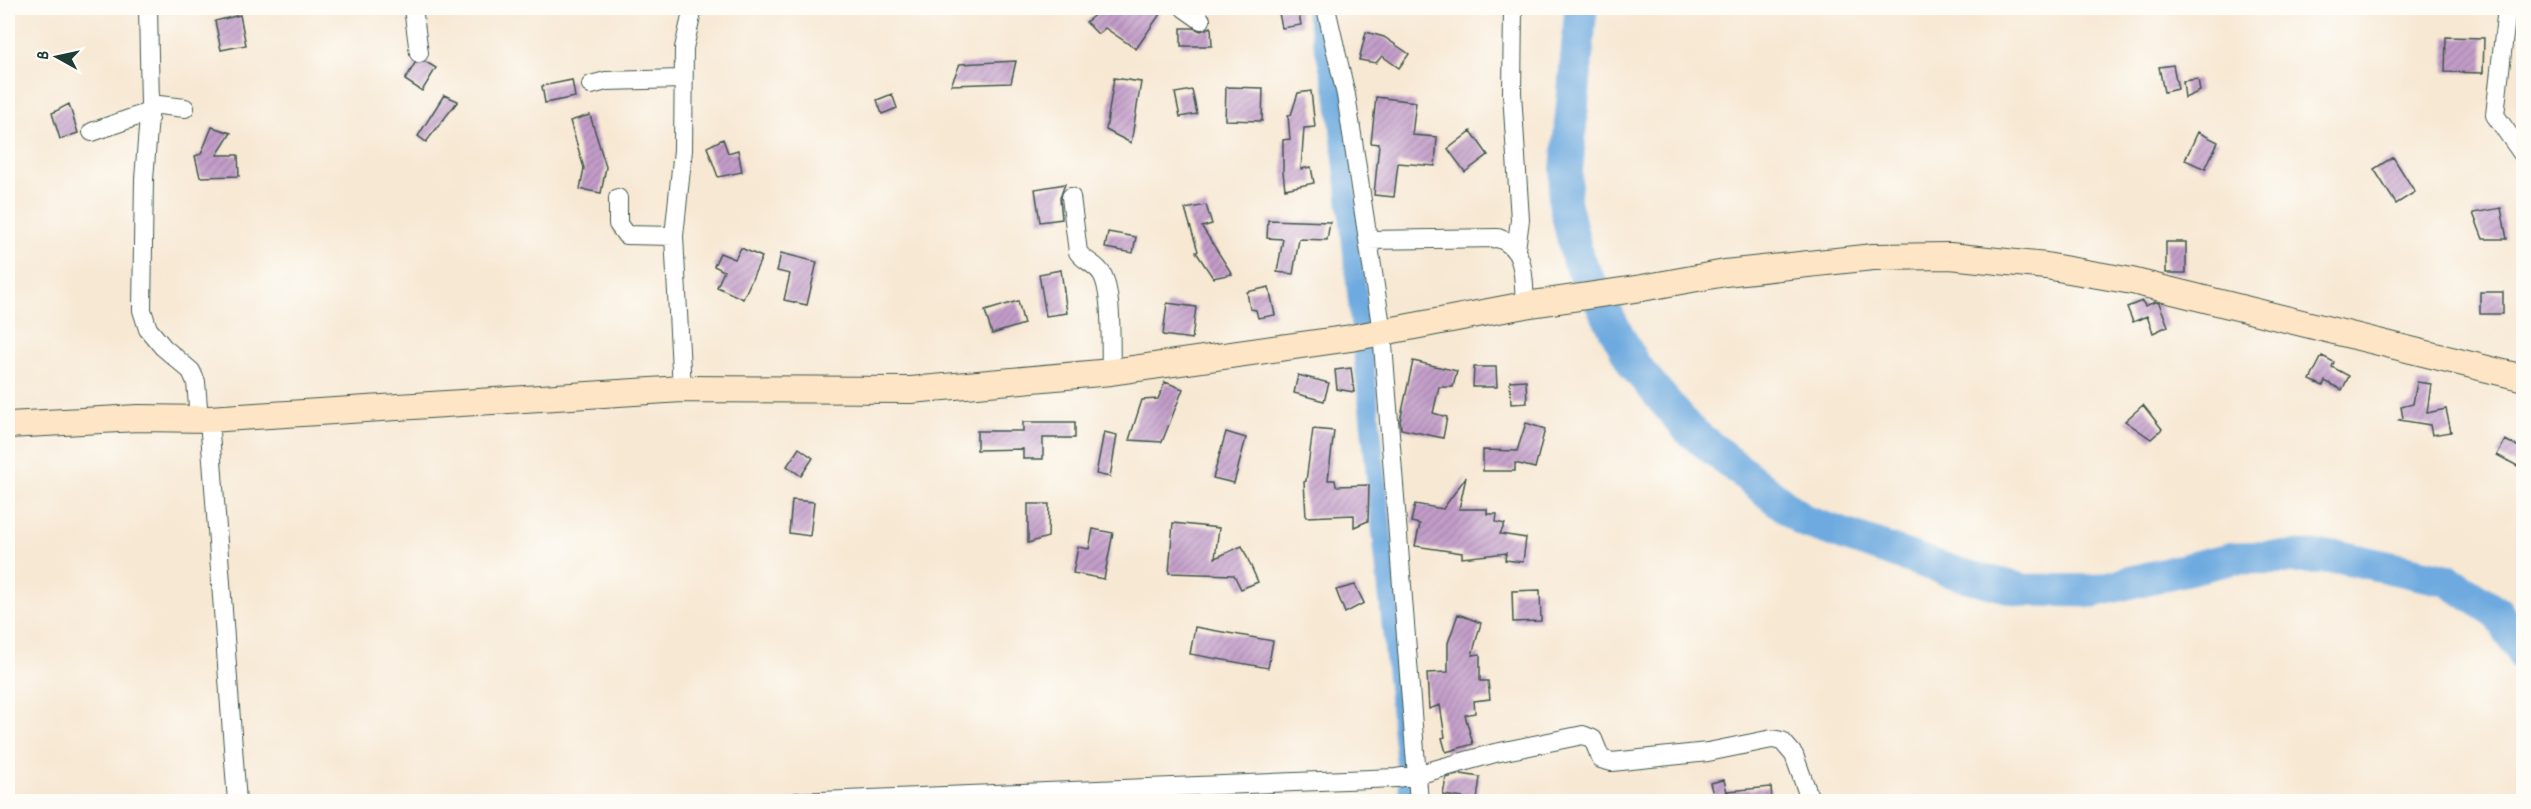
<svg xmlns="http://www.w3.org/2000/svg" width="2531" height="809" font-family="'Patrick Hand',sans-serif">
	<style>
		.lines { fill: none; stroke-linecap: round; stroke-linejoin: round }
		.canal { stroke: #6eaadf; stroke-width: 20 }
		.river { stroke: #6eaadf; stroke-width: 33 }
		.building { fill: url(#building-hatch) }
		.street-casing { stroke: #3f574c; stroke-width: 20 }
		.secondary-casing { stroke: #3f574c; stroke-width: 28 }
		.street { stroke: #fff; stroke-width: 18 }
		.secondary { stroke: #fde5c5; stroke-width: 26 }
	</style>
	<defs>
		<pattern id="building-hatch" width="6" height="6" patternUnits="userSpaceOnUse" patternTransform="scale(1.5)"><rect width="6" height="6" fill="#c39dc9"/><path d="M-1 1l2-2M0 6l6-6M5 7l2-2" fill="none" stroke="#9e81a4"/></pattern>
	</defs>
	<rect width="100%" height="100%" fill="#fdfcf7"/>
	<filter id="ink" filterUnits="userSpaceOnUse"><feTurbulence type="fractalNoise" baseFrequency=".0167" numOctaves="2"/><feDisplacementMap in="SourceGraphic" scale="12" xChannelSelector="R" yChannelSelector="G"/><feConvolveMatrix kernelMatrix="1 2 1 2 8 2 1 2 1" color-interpolation-filters="sRGB"/></filter>
	<filter id="wash" filterUnits="userSpaceOnUse"><feTurbulence type="fractalNoise" baseFrequency=".008" numOctaves="4" result="noise"/><feDisplacementMap in="SourceGraphic" scale="24" xChannelSelector="R" yChannelSelector="G"/><feGaussianBlur stdDeviation="1.35" result="paint"/><feColorMatrix in="noise" values="0 0 0 0 0 0 0 0 0 0 0 0 0 0 0 0 0 1.4 0 .05"/><feComposite in="paint" operator="in"/></filter>
	<g filter="url(#wash)">
		<rect width="100%" height="100%" fill="#f7e8d3"/>
		<g class="lines">
			<path class="canal" d="M 1315,8 L 1337,100 L 1410,802"/>
			<path class="river" d="M 1581,8 L 1564,199 L 1578,260 L 1634,365 L 1688,429 L 1804,521 L 1959,574 L 2023,590 L 2094,591 L 2234,558 L 2341,557 L 2447,580 L 2497,612 L 2524,655"/>
		</g>
		<g id="blocks">
			<path class="building" d="M 1103,8 L 1151,8 L 1160,14 L 1136,49 L 1105,28 L 1098,34 L 1086,22 Z
				M 1278,8 L 1298,8 L 1301,25 L 1282,28 Z
				M 240,15 L 246,45 L 221,50 L 215,21 Z
				M 1211,27 L 1212,46 L 1181,46 L 1181,28 L 1193,28 L 1201,31 Z
				M 1366,32 L 1384,37 L 1409,54 L 1399,68 L 1382,56 L 1376,63 L 1359,60 Z
				M 2446,37 L 2484,38 L 2483,73 L 2445,72 Z
				M 1016,61 L 1011,83 L 951,85 L 960,64 Z
				M 426,62 L 436,68 L 422,91 L 405,80 L 415,63 Z
				M 2173,65 L 2178,89 L 2164,92 L 2159,67 Z
				M 1114,78 L 1141,82 L 1131,143 L 1106,130 Z
				M 2198,79 L 2200,91 L 2185,98 L 2183,81 Z
				M 572,80 L 575,97 L 545,103 L 542,86 Z
				M 1226,87 L 1263,88 L 1262,121 L 1225,120 Z
				M 1192,90 L 1197,114 L 1180,117 L 1175,93 Z
				M 1311,91 L 1315,127 L 1304,128 L 1301,169 L 1311,167 L 1314,183 L 1285,189 L 1283,172 L 1283,140 L 1290,139 L 1288,115 L 1291,115 L 1298,93 Z
				M 892,94 L 897,108 L 882,114 L 877,100 Z
				M 444,95 L 458,101 L 426,142 L 418,136 Z
				M 1376,97 L 1416,102 L 1412,135 L 1437,137 L 1435,166 L 1398,163 L 1394,197 L 1374,195 L 1379,144 L 1371,143 Z
				M 69,104 L 78,133 L 60,139 L 52,113 Z
				M 590,115 L 606,167 L 601,193 L 580,189 L 584,168 L 570,121 Z
				M 212,127 L 231,133 L 217,155 L 238,155 L 239,176 L 200,177 L 195,156 L 201,154 Z
				M 1471,131 L 1488,155 L 1465,172 L 1448,149 Z
				M 2198,132 L 2218,142 L 2205,169 L 2185,160 Z
				M 723,139 L 728,153 L 738,150 L 742,172 L 718,177 L 707,147 Z
				M 2393,157 L 2415,192 L 2396,204 L 2374,169 Z
				M 1065,184 L 1060,198 L 1062,219 L 1040,222 L 1035,189 Z
				M 1206,205 L 1212,224 L 1202,227 L 1232,274 L 1213,278 L 1196,252 L 1198,251 L 1185,209 Z
				M 2501,208 L 2507,239 L 2483,239 L 2473,213 Z
				M 1268,220 L 1330,222 L 1327,240 L 1299,239 L 1293,274 L 1277,272 L 1283,239 L 1267,238 Z
				M 1108,232 L 1136,237 L 1133,253 L 1105,248 Z
				M 2166,242 L 2186,242 L 2186,273 L 2166,273 Z
				M 741,248 L 762,257 L 743,299 L 717,287 L 724,271 L 714,266 L 720,253 L 735,259 Z
				M 781,253 L 817,262 L 807,305 L 784,300 L 790,274 L 777,271 Z
				M 1061,270 L 1067,313 L 1046,316 L 1039,274 Z
				M 1269,287 L 1275,315 L 1258,318 L 1256,310 L 1250,309 L 1247,292 Z
				M 2480,292 L 2503,292 L 2503,314 L 2480,314 Z
				M 1018,301 L 1024,324 L 992,334 L 985,311 Z
				M 2142,301 L 2145,306 L 2155,302 L 2159,303 L 2168,326 L 2153,333 L 2147,316 L 2133,322 L 2127,307 Z
				M 1167,303 L 1196,307 L 1192,339 L 1163,335 Z
				M 2322,356 L 2334,362 L 2332,367 L 2349,376 L 2342,390 L 2325,381 L 2323,386 L 2310,380 Z
				M 1413,361 L 1457,371 L 1453,387 L 1439,387 L 1433,413 L 1447,417 L 1443,438 L 1401,429 L 1400,421 Z
				M 1474,367 L 1496,367 L 1497,387 L 1473,387 Z
				M 1351,368 L 1354,392 L 1337,389 L 1335,370 Z
				M 1298,375 L 1329,383 L 1324,401 L 1294,393 Z
				M 1526,380 L 1527,403 L 1511,404 L 1510,381 Z
				M 1165,382 L 1183,389 L 1162,442 L 1129,440 L 1142,400 L 1158,399 Z
				M 2417,382 L 2431,384 L 2427,413 L 2446,409 L 2451,432 L 2432,435 L 2430,425 L 2399,420 L 2403,418 L 2401,407 L 2413,404 Z
				M 2143,405 L 2162,429 L 2151,439 L 2125,421 Z
				M 1023,422 L 1075,422 L 1075,438 L 1043,438 L 1043,459 L 1023,459 L 1023,449 L 977,450 L 977,431 L 1023,431 Z
				M 1526,423 L 1545,429 L 1535,468 L 1515,463 L 1515,471 L 1483,471 L 1483,450 L 1517,451 Z
				M 1313,429 L 1334,431 L 1328,480 L 1335,480 L 1336,486 L 1369,485 L 1368,521 L 1354,527 L 1354,515 L 1306,517 L 1304,482 L 1306,481 Z
				M 1104,432 L 1117,435 L 1110,477 L 1096,474 Z
				M 1226,432 L 1246,438 L 1234,483 L 1213,478 Z
				M 2505,440 L 2523,449 L 2523,469 L 2497,455 Z
				M 799,448 L 813,458 L 801,476 L 787,466 Z
				M 1466,477 L 1459,509 L 1487,509 L 1487,514 L 1497,514 L 1496,522 L 1505,524 L 1500,534 L 1526,538 L 1523,562 L 1505,560 L 1506,553 L 1462,558 L 1462,553 L 1415,546 L 1420,524 L 1411,522 L 1415,504 L 1443,509 Z
				M 792,500 L 814,502 L 810,536 L 789,533 Z
				M 1028,504 L 1049,504 L 1048,537 L 1028,543 Z
				M 1173,523 L 1219,528 L 1215,558 L 1242,546 L 1258,582 L 1241,589 L 1234,575 L 1169,573 Z
				M 1093,529 L 1113,533 L 1104,579 L 1073,573 L 1078,547 L 1089,549 Z
				M 1355,585 L 1364,603 L 1345,613 L 1336,590 Z
				M 1540,590 L 1541,621 L 1513,622 L 1512,591 Z
				M 1458,614 L 1481,623 L 1472,655 L 1480,654 L 1480,681 L 1488,681 L 1490,699 L 1474,701 L 1475,713 L 1465,715 L 1473,744 L 1446,752 L 1442,738 L 1445,737 L 1440,705 L 1429,709 L 1427,673 L 1448,672 L 1448,643 Z
				M 1195,627 L 1273,641 L 1268,668 L 1190,654 Z
				M 1461,774 L 1480,777 L 1477,800 L 1443,795 L 1446,778 Z
				M 1724,780 L 1728,796 L 1728,791 L 1771,787 L 1772,801 L 1728,801 L 1728,798 L 1715,801 L 1710,783 Z"/>
		</g>
	</g>
	<g filter="url(#ink)">
		<use href="#blocks" fill-opacity="0" stroke="#3f574c" stroke-width="1.5"/>
		<g class="lines">
			<defs>
				<path id="street" d="M 148,8 L 150,104 L 144,179 L 142,310 L 148,329 L 163,347 L 191,371 L 196,382 L 199,419
					M 413,8 L 419,53
					M 1184,8 L 1201,20
					M 1326,8 L 1346,95 L 1382,332 L 1419,802
					M 1513,8 L 1512,93 L 1520,220 L 1516,249
					M 2507,8 L 2495,115 L 2524,156
					M 591,85 L 606,81 L 682,79
					M 150,104 L 185,108
					M 92,132 L 149,112
					M 1071,197 L 1078,252 C 1084,261 1096,264 1102,274 C 1113,293 1110,348 1111,372
					M 618,198 L 618,224 L 626,235 L 674,236
					M 1368,240 L 1498,238 C 1527,248 1523,279 1525,305
					M 682,389 L 674,236 L 683,150 L 684,48 L 693,8
					M 209,419 L 237,802
					M 796,802 L 1396,778 L 1416,775 L 1495,753 L 1583,735 L 1593,739 L 1601,759 L 1612,762 L 1708,752 L 1772,739 L 1782,741 L 1794,755 L 1811,802"/>
				<path id="secondary" d="M 8,425 L 138,418 L 209,419 L 682,389 L 911,390 L 1111,372 L 1351,338 L 1525,305 L 1642,288 L 1725,273 L 1873,257 L 1950,256 L 2046,266 L 2132,281 L 2524,378"/>
			</defs>
			<use href="#street" class="street-casing"/>
			<use href="#secondary" class="secondary-casing"/>
			<use href="#street" class="street"/>
			<use href="#secondary" class="secondary"/>
		</g>
	</g>
	<rect width="2531" height="809" fill="none" stroke="#fdfcf7" stroke-width="30"/>
	<g transform="translate(57 57) rotate(278)" stroke="#fdfcf7" stroke-width="4.5" paint-order="stroke">
	<path d="M0-4.5L10 22L0 15L-10 22Z" fill="#1f3d34"/>
	<text y="-9" font-size="16" font-weight="bold" text-anchor="middle" fill="#1f3d34">B</text>
	</g>
</svg>
